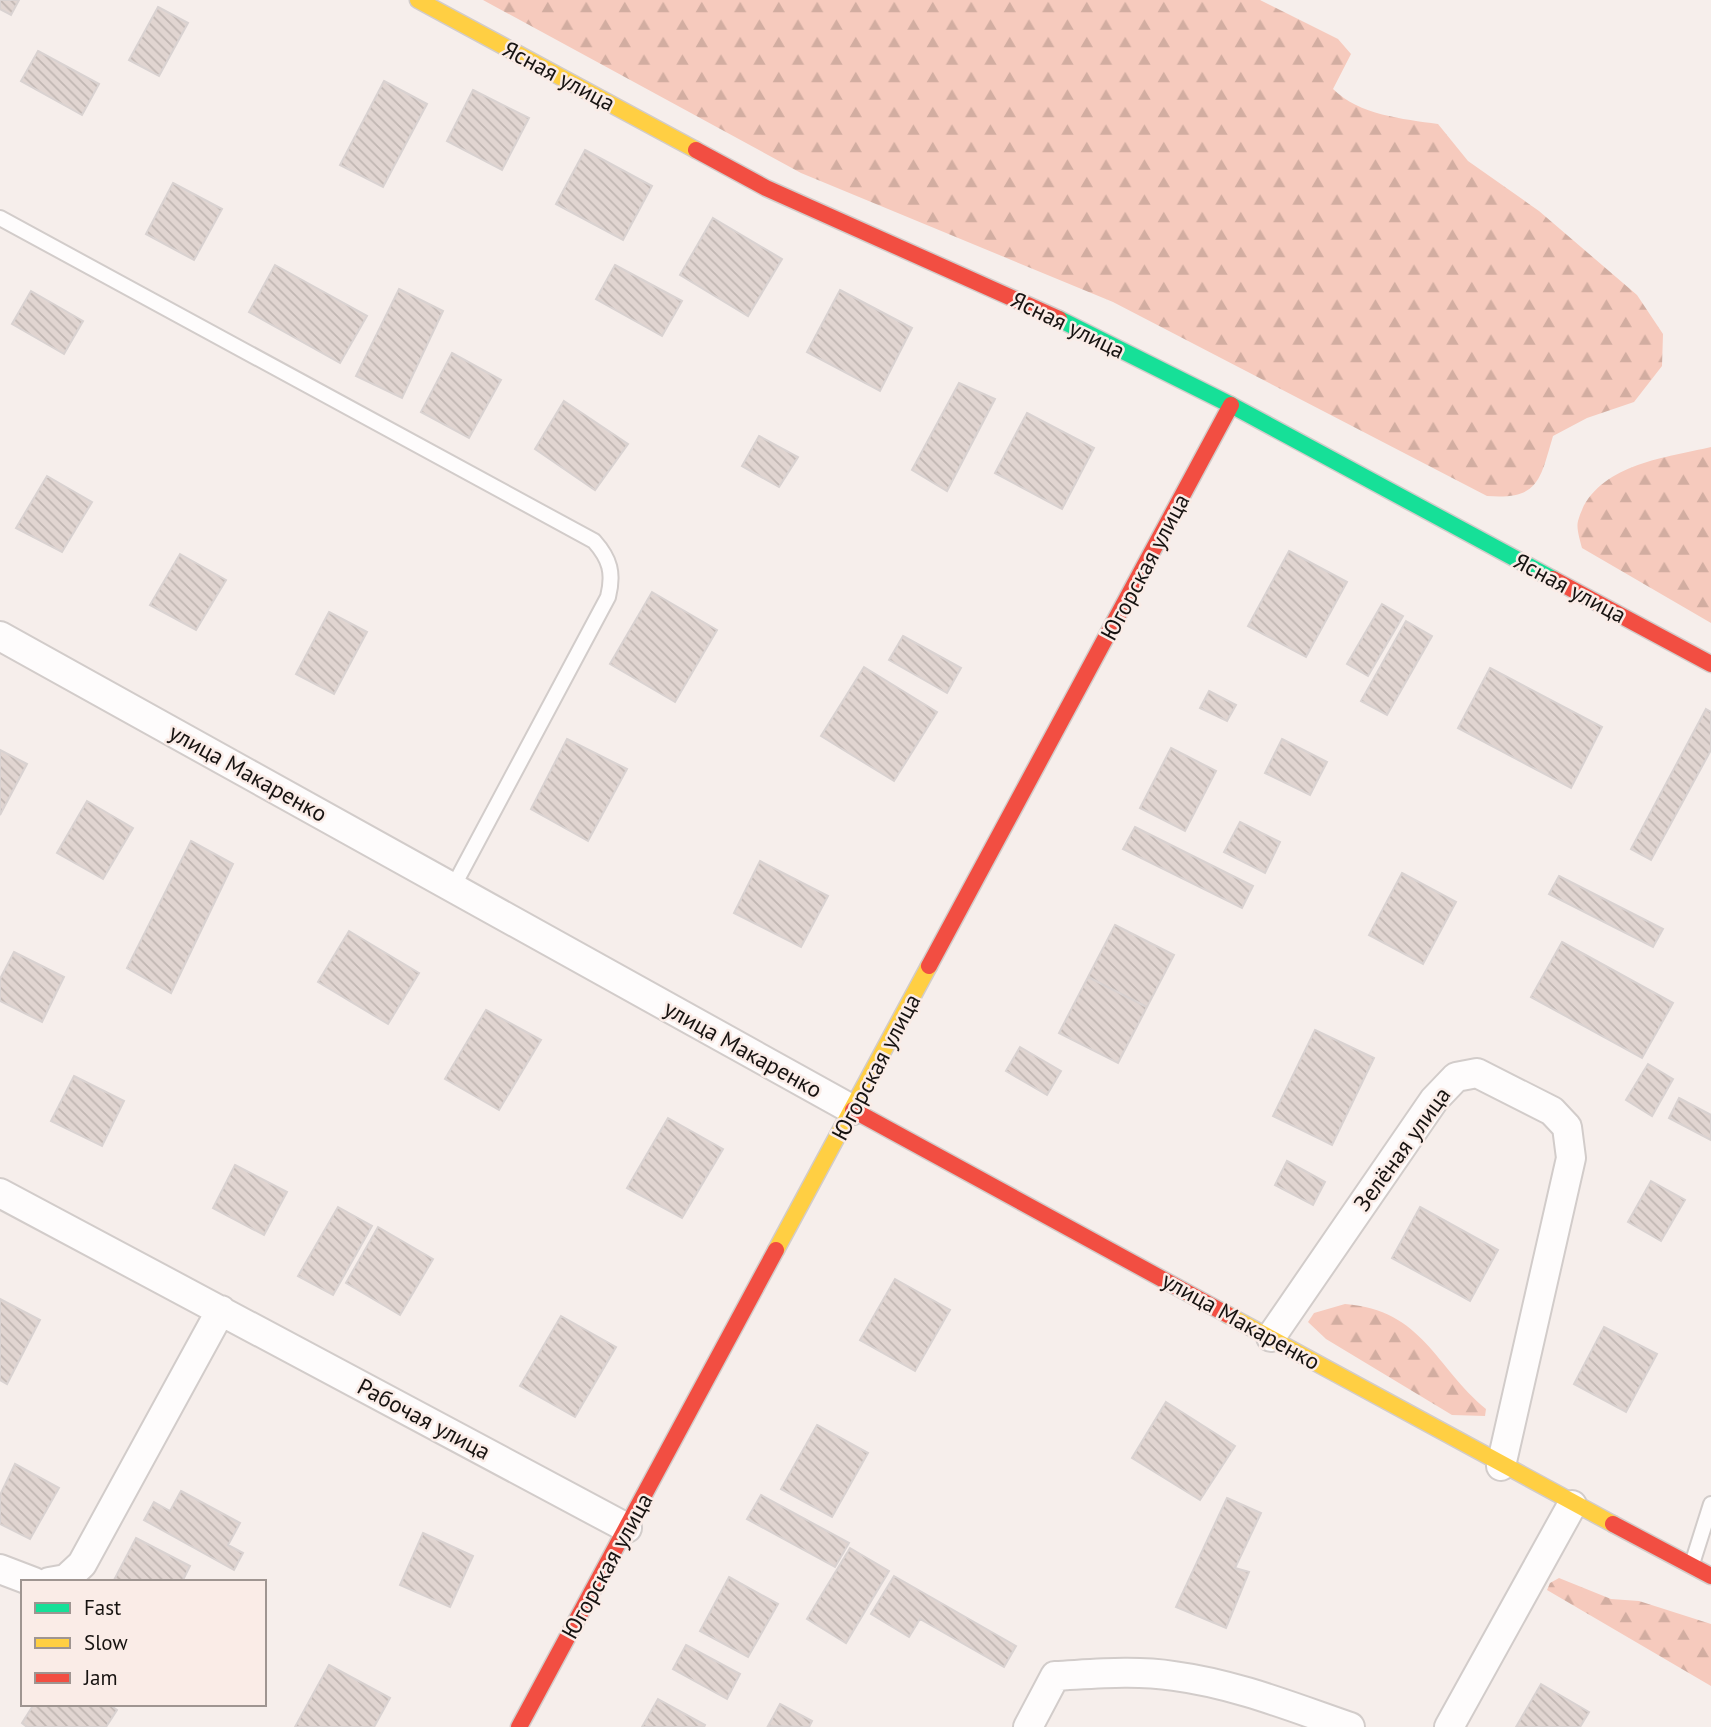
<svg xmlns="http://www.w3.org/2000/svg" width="1711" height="1727" font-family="'PT Sans',sans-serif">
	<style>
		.forest { fill: url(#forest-firs) }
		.building { fill: url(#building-back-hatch); stroke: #d9d2d1; stroke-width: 2 }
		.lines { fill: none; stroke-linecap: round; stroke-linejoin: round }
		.lane-casing { stroke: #d2ccca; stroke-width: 18 }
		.street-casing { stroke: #d2ccca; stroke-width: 32 }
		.fast-casing { stroke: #d2ccca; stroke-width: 19 }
		.slow-casing { stroke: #d2ccca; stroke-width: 19 }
		.jam-casing { stroke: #d2ccca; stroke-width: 19 }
		.lane { stroke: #fefcfc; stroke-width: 14 }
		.street { stroke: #fefcfc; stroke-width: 28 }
		.fast { stroke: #16e098; stroke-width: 16 }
		.slow { stroke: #ffcf43; stroke-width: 16 }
		.jam { stroke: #f24e42; stroke-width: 16 }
		.labels { text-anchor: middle; stroke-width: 5; stroke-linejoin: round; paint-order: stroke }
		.street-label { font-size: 23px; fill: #171311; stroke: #faece7 }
	</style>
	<defs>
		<pattern id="forest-firs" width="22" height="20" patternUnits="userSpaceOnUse" patternTransform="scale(1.75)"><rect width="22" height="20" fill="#f6cabd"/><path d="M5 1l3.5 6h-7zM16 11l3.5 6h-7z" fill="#d2ada1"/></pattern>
		<pattern id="building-back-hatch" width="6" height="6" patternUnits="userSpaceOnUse" patternTransform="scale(1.75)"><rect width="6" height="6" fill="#e1d5d1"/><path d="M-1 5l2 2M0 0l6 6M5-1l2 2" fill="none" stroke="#c0b6b2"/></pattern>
	</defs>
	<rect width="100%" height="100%" fill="#f6eeeb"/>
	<path class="forest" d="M 483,0 L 1260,0 L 1338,39 L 1351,54 L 1333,89 C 1359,115 1403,119 1438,124 L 1468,161 L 1539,211 L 1637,295 L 1663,334 L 1662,366 L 1634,402 L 1587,418 L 1553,436 C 1540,480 1539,500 1487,496 L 1113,302 L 801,173 Z
		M 1711,447 L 1711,623 L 1582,548 C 1580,540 1576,528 1578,521 C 1593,465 1664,458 1711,447 Z
		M 1345,1304 C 1423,1310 1435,1367 1486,1409 L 1485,1416 L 1452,1415 L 1326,1339 L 1308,1322 L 1314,1313 Z
		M 1559,1578 L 1611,1599 L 1639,1601 L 1711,1624 L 1711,1686 L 1547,1590 L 1550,1583 Z"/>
	<path class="building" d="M 0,0 L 19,0 L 11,15 L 0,9 Z
		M 158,7 L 188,23 L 159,76 L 129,60 Z
		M 38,51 L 99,84 L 82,115 L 21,81 Z
		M 384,81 L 427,104 L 383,187 L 340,165 Z
		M 473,90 L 529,118 L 502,170 L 447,141 Z
		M 585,150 L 652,186 L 623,240 L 556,204 Z
		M 173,183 L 222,209 L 194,260 L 146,234 Z
		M 713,218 L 782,259 L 748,316 L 680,275 Z
		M 275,265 L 367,316 L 340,363 L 249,312 Z
		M 615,265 L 682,301 L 662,336 L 596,299 Z
		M 399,289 L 443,311 L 402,398 L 356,376 Z
		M 840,290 L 912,328 L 880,391 L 807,352 Z
		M 31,291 L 83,321 L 64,354 L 12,324 Z
		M 452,353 L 501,380 L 469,438 L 421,412 Z
		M 959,383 L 995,399 L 947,491 L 912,470 Z
		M 564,401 L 628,444 L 595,490 L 535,449 Z
		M 1027,413 L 1094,448 L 1062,509 L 995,473 Z
		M 759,436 L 798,457 L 779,487 L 742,466 Z
		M 47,476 L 92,502 L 62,552 L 16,528 Z
		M 1289,551 L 1347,582 L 1306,657 L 1248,626 Z
		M 180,554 L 226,580 L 196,630 L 150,605 Z
		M 652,592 L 717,630 L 675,702 L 610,664 Z
		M 1382,604 L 1403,616 L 1368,676 L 1347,664 Z
		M 329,612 L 367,632 L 334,694 L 296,674 Z
		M 1406,621 L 1432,636 L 1387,715 L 1361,701 Z
		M 903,636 L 961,668 L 947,693 L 889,660 Z
		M 864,667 L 937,712 L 894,781 L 821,736 Z
		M 1490,668 L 1602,727 L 1571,788 L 1458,728 Z
		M 1209,691 L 1236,705 L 1227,721 L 1200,708 Z
		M 1706,709 L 1711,712 L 1711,750 L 1651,860 L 1631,849 Z
		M 567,739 L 627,769 L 588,841 L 531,809 Z
		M 1282,739 L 1327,762 L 1310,795 L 1265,773 Z
		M 1171,748 L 1216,771 L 1185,831 L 1140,808 Z
		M 0,750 L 27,764 L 0,815 Z
		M 87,801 L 133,828 L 103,879 L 57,853 Z
		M 1240,822 L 1280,842 L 1265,873 L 1224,852 Z
		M 1135,827 L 1253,886 L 1242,908 L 1123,849 Z
		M 191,841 L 233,864 L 171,993 L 127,968 Z
		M 760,861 L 828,896 L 801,947 L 734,913 Z
		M 1402,873 L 1456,902 L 1423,964 L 1369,935 Z
		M 1559,876 L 1663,929 L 1653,947 L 1549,894 Z
		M 1115,925 L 1174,955 L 1147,1007 L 1088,977 Z
		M 349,931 L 419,973 L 388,1024 L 318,982 Z
		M 1562,942 L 1673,1003 L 1642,1058 L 1531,997 Z
		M 14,952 L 64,977 L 42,1022 L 0,1001 L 0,979 Z
		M 1088,977 L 1147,1007 L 1118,1063 L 1059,1033 Z
		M 486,1010 L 541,1040 L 499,1110 L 445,1079 Z
		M 1315,1030 L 1374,1058 L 1332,1145 L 1273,1116 Z
		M 1020,1047 L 1061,1071 L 1047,1095 L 1006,1071 Z
		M 1648,1064 L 1673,1079 L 1652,1116 L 1626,1100 Z
		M 74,1076 L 124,1101 L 102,1146 L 51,1121 Z
		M 1679,1098 L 1711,1115 L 1711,1140 L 1669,1118 Z
		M 668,1118 L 723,1149 L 682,1218 L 627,1188 Z
		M 1287,1161 L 1325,1182 L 1313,1205 L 1275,1185 Z
		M 235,1165 L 287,1192 L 264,1235 L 213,1208 Z
		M 1651,1181 L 1685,1200 L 1661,1241 L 1628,1222 Z
		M 338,1207 L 372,1226 L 333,1295 L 298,1276 Z
		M 1420,1207 L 1498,1250 L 1470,1301 L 1392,1258 Z
		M 378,1227 L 433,1259 L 400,1315 L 346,1283 Z
		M 895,1279 L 950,1310 L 915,1371 L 860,1340 Z
		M 0,1299 L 40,1320 L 7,1384 L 0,1380 Z
		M 561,1316 L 616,1347 L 575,1417 L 520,1386 Z
		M 1604,1327 L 1657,1354 L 1626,1412 L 1574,1384 Z
		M 1166,1402 L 1235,1446 L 1200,1500 L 1132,1458 Z
		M 817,1425 L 868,1453 L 832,1517 L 781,1489 Z
		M 15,1464 L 59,1488 L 30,1539 L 0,1524 L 0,1495 Z
		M 181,1491 L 240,1523 L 228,1545 L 243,1553 L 234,1570 L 144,1520 L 154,1502 L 170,1511 Z
		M 761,1495 L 849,1543 L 835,1567 L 747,1519 Z
		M 1227,1498 L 1261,1513 L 1235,1568 L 1249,1572 L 1226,1628 L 1176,1607 Z
		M 423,1533 L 473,1556 L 450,1607 L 400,1585 Z
		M 136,1538 L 190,1566 L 182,1582 L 113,1582 Z
		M 850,1548 L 889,1571 L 846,1643 L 807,1619 Z
		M 894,1576 L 1016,1646 L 1004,1667 L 920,1619 L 909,1637 L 871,1614 Z
		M 729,1577 L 778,1604 L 748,1657 L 700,1631 Z
		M 686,1645 L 740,1674 L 727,1699 L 673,1669 Z
		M 329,1665 L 390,1698 L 374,1727 L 295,1727 Z
		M 1541,1684 L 1589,1712 L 1580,1727 L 1516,1727 Z
		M 658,1699 L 705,1725 L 704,1727 L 642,1727 Z
		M 34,1704 L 109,1704 L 117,1710 L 106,1727 L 27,1727 L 22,1723 Z
		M 780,1704 L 812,1721 L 809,1727 L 768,1726 Z"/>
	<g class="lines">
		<defs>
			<path id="lane" d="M 0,218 L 594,541 C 610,559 614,573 608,597 L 452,889
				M 1692,1564 L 1711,1504"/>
			<path id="street" d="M 0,636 L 853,1110
				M 0,1193 L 627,1528
				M 1271,1337 L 1434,1100 L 1456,1077 L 1477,1073 L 1552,1111 L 1567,1127 L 1571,1158 L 1501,1466
				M 0,1569 L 34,1582
				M 49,1582 L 66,1579 L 82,1564 L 221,1310
				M 1028,1727 L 1055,1676 C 1095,1674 1134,1670 1174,1676 C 1235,1684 1292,1707 1350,1727
				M 1449,1727 L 1572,1505"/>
			<path id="fast" d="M 1059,319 L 1231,405 L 1553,579"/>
			<path id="slow" d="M 418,0 L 696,150
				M 776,1250 L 929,966
				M 1228,1315 L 1613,1524"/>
			<path id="jam" d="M 696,150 L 766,188 L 1059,319
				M 1553,579 L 1711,664
				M 929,966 L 1231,405
				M 853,1110 L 1228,1315
				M 1613,1524 L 1711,1576
				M 519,1727 L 776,1250"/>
		</defs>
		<use href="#lane" class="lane-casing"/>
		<use href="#street" class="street-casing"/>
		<use href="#fast" class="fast-casing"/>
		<use href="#slow" class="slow-casing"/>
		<use href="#jam" class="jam-casing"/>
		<use href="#lane" class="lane"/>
		<use href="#street" class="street"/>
		<use href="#fast" class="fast"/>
		<use href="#slow" class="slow"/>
		<use href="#jam" class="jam"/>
	</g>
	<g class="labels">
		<g class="street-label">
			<text transform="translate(559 76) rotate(28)" y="8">Ясная улица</text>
			<text transform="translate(1068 325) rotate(26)" y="8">Ясная улица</text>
			<text transform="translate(1145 567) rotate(-62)" y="8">Югорская улица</text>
			<text transform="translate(1570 588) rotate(28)" y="8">Ясная улица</text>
			<text transform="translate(248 773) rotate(29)" y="8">улица Макаренко</text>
			<text transform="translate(743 1049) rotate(29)" y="8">улица Макаренко</text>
			<text transform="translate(876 1067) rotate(-62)" y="8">Югорская улица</text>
			<text transform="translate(1402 1149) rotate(-54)" y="8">Зелёная улица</text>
			<text transform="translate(1241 1321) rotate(29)" y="8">улица Макаренко</text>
			<text transform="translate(424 1419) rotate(28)" y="8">Рабочая улица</text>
			<text transform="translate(607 1566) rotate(-61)" y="8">Югорская улица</text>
		</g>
	</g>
	<rect x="21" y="1580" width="245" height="126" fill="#faece7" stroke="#9f9591" stroke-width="2"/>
	<rect x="35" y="1603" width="35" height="10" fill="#16e098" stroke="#9f9591" stroke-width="2"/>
	<text x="84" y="1615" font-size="21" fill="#171311">Fast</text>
	<rect x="35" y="1638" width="35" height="10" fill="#ffcf43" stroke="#9f9591" stroke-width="2"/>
	<text x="84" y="1650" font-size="21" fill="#171311">Slow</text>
	<rect x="35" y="1673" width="35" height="10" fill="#f24e42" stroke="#9f9591" stroke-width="2"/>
	<text x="84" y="1685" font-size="21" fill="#171311">Jam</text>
</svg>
